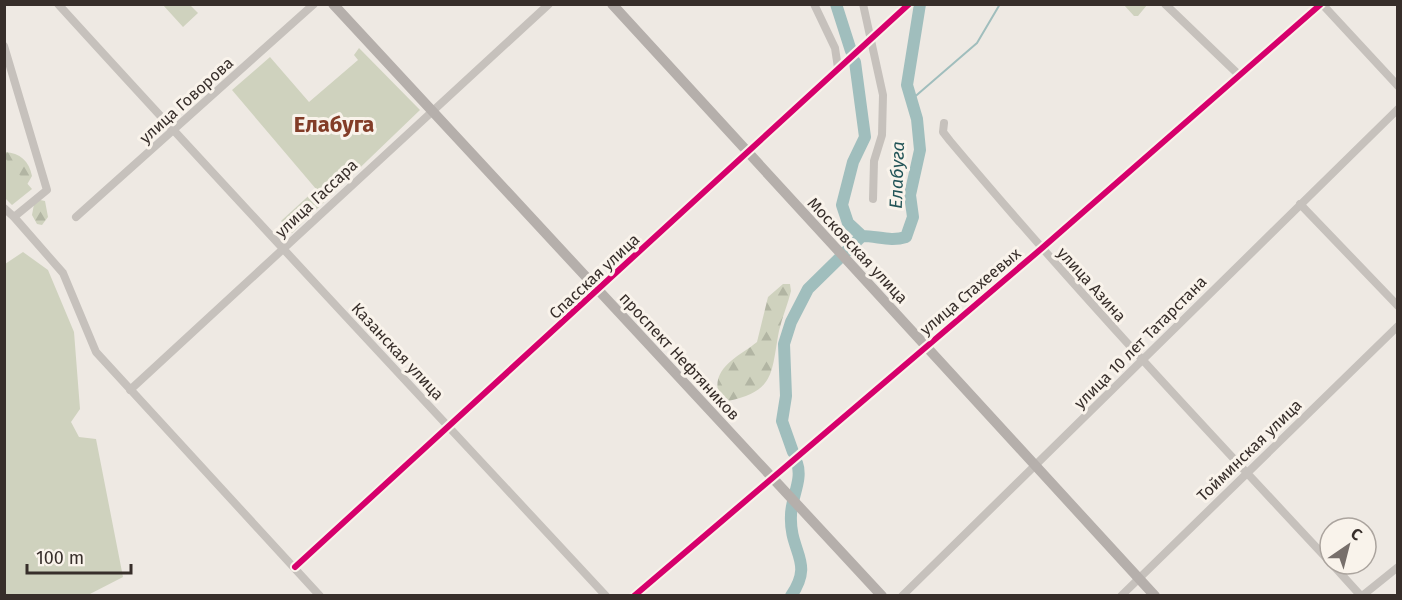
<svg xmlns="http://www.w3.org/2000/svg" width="1402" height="600" font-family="'Fira Sans',sans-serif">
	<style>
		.forest { fill: url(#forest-firs) }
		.park { fill: #cfd2be }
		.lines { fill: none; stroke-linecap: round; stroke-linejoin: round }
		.stream { stroke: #a0bebd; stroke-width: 2 }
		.river { stroke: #a0bebd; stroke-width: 12 }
		.minor { stroke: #c6c1bc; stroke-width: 8 }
		.major { stroke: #b5afab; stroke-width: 10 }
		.cycleway-casing { stroke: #f9f3eb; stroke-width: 10 }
		.cycleway { stroke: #d6006c; stroke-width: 6 }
		.labels { text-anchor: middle; stroke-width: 6; stroke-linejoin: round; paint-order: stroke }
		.street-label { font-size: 16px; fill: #372e2a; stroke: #f9f3eb }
		.water-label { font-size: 18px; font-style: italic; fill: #225457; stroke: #f9f3eb }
		.district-label { font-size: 22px; font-weight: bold; fill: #823c27; stroke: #f9f3eb }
	</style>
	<defs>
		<pattern id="forest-firs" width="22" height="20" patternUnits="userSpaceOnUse" patternTransform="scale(1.5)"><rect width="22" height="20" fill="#cfd2be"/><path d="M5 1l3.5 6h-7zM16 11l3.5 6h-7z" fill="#b2b5a3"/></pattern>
	</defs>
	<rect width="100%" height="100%" fill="#eee9e3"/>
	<path class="forest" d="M 5,152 C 20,153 29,161 32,176 L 25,188 L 5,188 Z
		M 40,200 L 45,201 L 48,217 L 42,225 L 37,224 L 32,215 L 34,204 Z
		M 783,284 L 790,284 L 791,291 C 788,304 782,317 779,331 C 771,372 776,391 728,401 L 718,392 C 713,366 740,356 757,342 L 768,297 Z"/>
	<path class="park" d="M 163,5 L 190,5 L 198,13 L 183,27 Z
		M 1124,5 L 1147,5 L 1138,16 L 1134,16 Z
		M 359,48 L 420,110 L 292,233 L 281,221 L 316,189 L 232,90 L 270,57 L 309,102 L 358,60 L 354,55 Z
		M 4,157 L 32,189 L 12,205 L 5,198 Z
		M 23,252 L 48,270 L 74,332 L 80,409 L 71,422 L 79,437 L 96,439 L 123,577 L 88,595 L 5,595 L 5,264 Z"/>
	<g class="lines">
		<path class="stream" d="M 911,100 L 977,43 L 1000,4"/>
		<path class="river" d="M 836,4 L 851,51
			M 855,62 L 865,137 L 853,162 L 842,205 L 848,223 L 862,236
			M 793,452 L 782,421 L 786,396 L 784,344 L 791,322 L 808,289 L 862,236 C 878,236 890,242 906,237 L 913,217 L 910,195 L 920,150 L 917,119 L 907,85 L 920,4
			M 791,596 C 815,561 789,553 791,515 C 791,498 803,480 797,463"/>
		<path class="minor" d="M 58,4 C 239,203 423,399 606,596
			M 814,4 L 835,48 L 838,68
			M 863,4 L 883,95 L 882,135 L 874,161 L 873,199
			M 1165,4 L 1239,75
			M 1322,4 L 1398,86
			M 4,46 L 47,190 L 14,217 L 63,273 L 96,352 L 320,596
			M 944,123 L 943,132 L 950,141 C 1072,286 1201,424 1330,562
			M 1300,204 L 1398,306
			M 4,208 L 14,217
			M 76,217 L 314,4
			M 130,390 L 549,4
			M 1332,564 L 1361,596
			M 295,567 L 909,4
			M 634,596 L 1041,249 L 1321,4
			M 902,596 L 1398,109
			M 1121,596 L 1398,326
			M 1362,596 L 1398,567"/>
		<path class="major" d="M 333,4 L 882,596
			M 612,4 L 1155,596"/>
		<defs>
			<path id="cycleway" d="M 295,567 L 909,4
				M 634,596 L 1041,249 L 1321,4"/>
		</defs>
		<use href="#cycleway" class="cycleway-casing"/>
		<use href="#cycleway" class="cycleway"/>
	</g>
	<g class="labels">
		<g class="street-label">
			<text transform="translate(186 100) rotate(-42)" y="6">улица Говорова</text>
			<text transform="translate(316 198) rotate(-43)" y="6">улица Гассара</text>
			<text transform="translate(858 250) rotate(47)" y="6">Московская улица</text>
			<text transform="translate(594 276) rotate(-43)" y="6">Спасская улица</text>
			<text transform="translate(1092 284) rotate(48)" y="6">улица Азина</text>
			<text transform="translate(970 291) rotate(-40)" y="6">улица Стахеевых</text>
			<text transform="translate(1140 342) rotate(-45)" y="6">улица 10 лет Татарстана</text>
			<text transform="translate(398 351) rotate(47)" y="6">Казанская улица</text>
			<text transform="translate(680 356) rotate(47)" y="6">проспект Нефтяников</text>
			<text transform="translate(1249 450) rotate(-44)" y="6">Тойминская улица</text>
		</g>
		<g class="water-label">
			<text transform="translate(897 175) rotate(-88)" y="6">Елабуга</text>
		</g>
		<g class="district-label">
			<text x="334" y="132">Елабуга</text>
		</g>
	</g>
	<rect width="1402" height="600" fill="none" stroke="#372e2a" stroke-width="12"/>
	<g transform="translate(1348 546) rotate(35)"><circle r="28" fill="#f9f3eb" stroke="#aba49e" stroke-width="1.5"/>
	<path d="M0-4.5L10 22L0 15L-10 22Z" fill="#776f6b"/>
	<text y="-9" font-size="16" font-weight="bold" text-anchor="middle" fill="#372e2a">С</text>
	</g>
	<path d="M27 564v9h104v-9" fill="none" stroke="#372e2a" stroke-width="3"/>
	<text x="36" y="564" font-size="18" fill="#372e2a" stroke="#f9f3eb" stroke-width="4.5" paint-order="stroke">100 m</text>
</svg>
